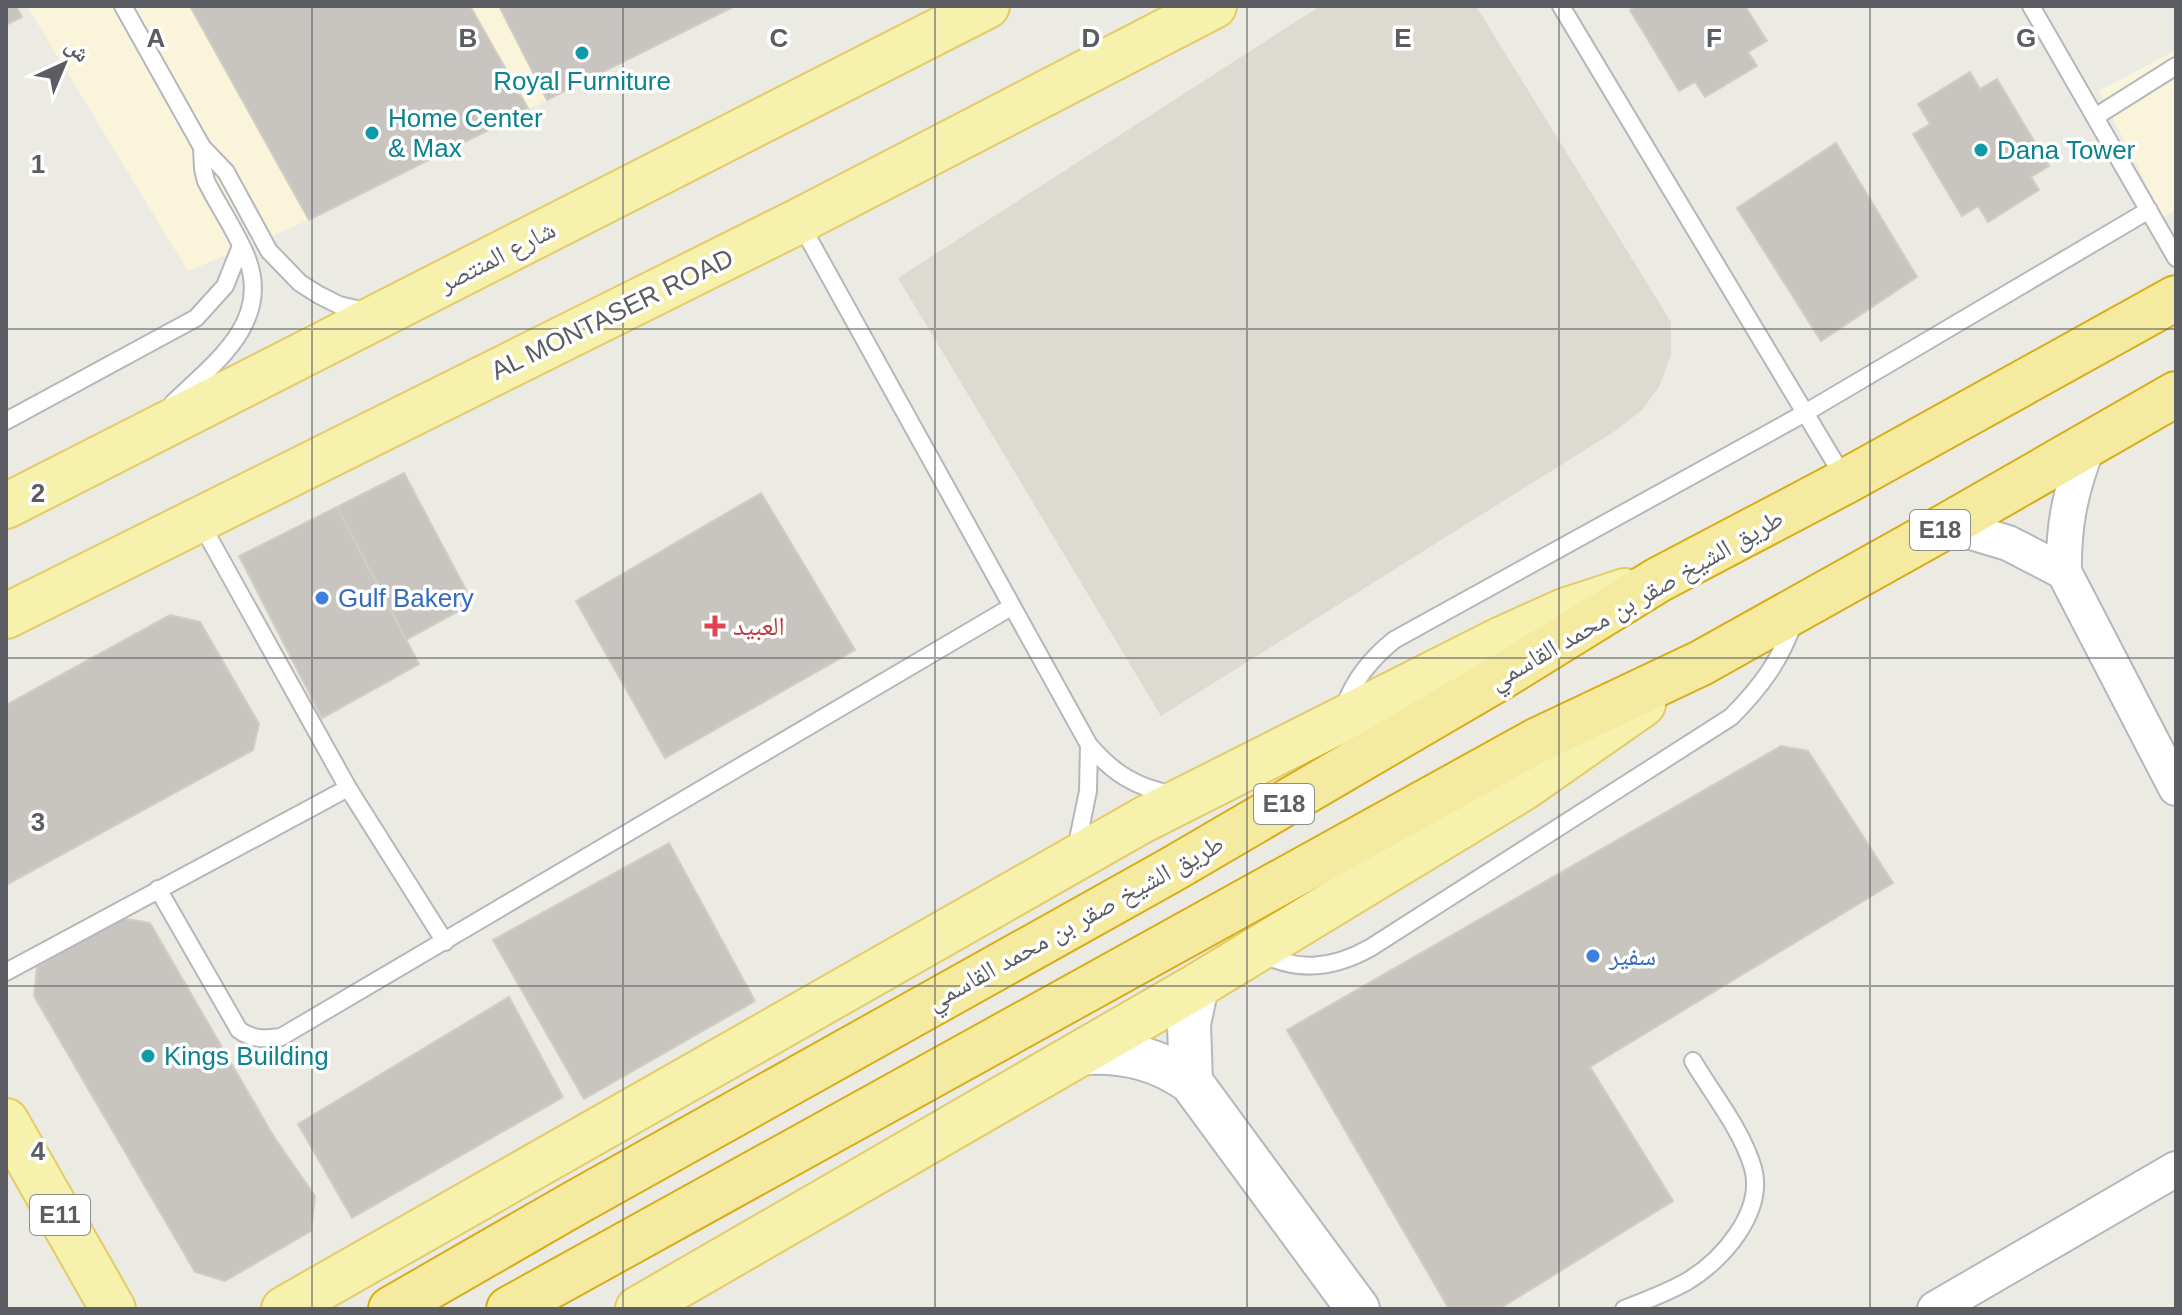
<svg xmlns="http://www.w3.org/2000/svg" width="2182" height="1315" font-family="Helvetica,'Noto Naskh Arabic',sans-serif">
	<style>
		.commercial { fill: #faf5da }
		.education { fill: #dcdad1 }
		.building { fill: #c8c5c0; stroke: #d0cdc2; stroke-width: 2 }
		.lines { fill: none; stroke-linecap: round; stroke-linejoin: round }
		.service-casing { stroke: #b5b7bc; stroke-width: 20 }
		.minor-casing { stroke: #b5b7bc; stroke-width: 38 }
		.tertiary-casing { stroke: #b5b7bc; stroke-width: 46 }
		.primary-casing { stroke: #e3cb65; stroke-width: 48 }
		.trunk-casing { stroke: #d8ad17; stroke-width: 48 }
		.service { stroke: #fff; stroke-width: 16 }
		.minor { stroke: #fff; stroke-width: 34 }
		.tertiary { stroke: #fff; stroke-width: 42 }
		.primary { stroke: #f6f1ad; stroke-width: 44 }
		.trunk { stroke: #f4eaa0; stroke-width: 44 }
		.grid { fill: none; stroke: #5b5d62; stroke-width: 2; stroke-opacity: 0.55 }
		.culture-dot { fill: #0f9aa8; stroke: #fff; stroke-width: 3 }
		.shop-dot { fill: #3f7fe0; stroke: #fff; stroke-width: 3 }
		.health-dot { fill: #e0444e; stroke: #fff; stroke-width: 3 }
		.labels { text-anchor: middle; stroke-width: 7; stroke-linejoin: round; paint-order: stroke }
		.shield { fill: #fff; stroke: #8c8e91; stroke-width: 2 }
		.shield-label { font-size: 24px; font-weight: bold; fill: #5b5d62 }
		.culture-label { font-size: 26px; fill: #0d838f; stroke: #fff; text-anchor: start }
		.street-label { font-size: 26px; fill: #5b5d62; stroke: #fff }
		.shop-label { font-size: 26px; fill: #366cbe; stroke: #fff; text-anchor: start }
		.health-label { font-size: 26px; fill: #be3a42; stroke: #fff; text-anchor: start }
		.grid-label { font-size: 26px; text-anchor: middle; font-weight: bold; fill: #5b5d62; stroke: #fff; stroke-width: 7; stroke-linejoin: round; paint-order: stroke }
	</style>
	<rect width="100%" height="100%" fill="#ecebe3"/>
	<path class="commercial" d="M 27,6 L 735,6 L 309,220 L 188,271 Z
		M 2176,50 L 2176,210 L 2163,217 L 2099,91 Z"/>
	<path class="education" d="M 1320,6 L 1476,6 L 1671,322 L 1671,355 L 1659,387 L 1642,410 L 1615,431 L 1161,716 L 898,278 Z"/>
	<path class="building" d="M 6,6 L 16,6 L 22,17 L 6,25 Z
		M 190,6 L 470,6 L 529,110 L 309,220 Z
		M 499,6 L 735,6 L 547,100 Z
		M 1637,6 L 1745,6 L 1767,41 L 1748,52 L 1757,66 L 1705,97 L 1695,82 L 1679,91 L 1630,10 Z
		M 1970,72 L 1980,89 L 1997,79 L 2049,166 L 2031,177 L 2039,190 L 1988,222 L 1978,206 L 1962,216 L 1913,134 L 1930,124 L 1918,104 Z
		M 1836,143 L 1917,277 L 1821,341 L 1737,208 Z
		M 404,473 L 473,603 L 406,640 L 337,507 Z
		M 761,493 L 855,650 L 665,758 L 576,601 Z
		M 337,507 L 419,664 L 322,718 L 239,556 Z
		M 170,615 L 200,622 L 259,724 L 253,750 L 6,885 L 6,705 Z
		M 1781,746 L 1808,751 L 1893,883 L 1590,1067 L 1673,1201 L 1499,1309 L 1449,1309 L 1287,1030 Z
		M 669,843 L 755,1001 L 584,1099 L 493,940 Z
		M 115,917 L 150,923 L 274,1137 L 315,1196 L 311,1231 L 225,1281 L 195,1272 L 34,996 L 37,967 Z
		M 509,997 L 563,1097 L 352,1218 L 298,1124 Z"/>
	<g class="lines">
		<defs>
			<path id="service" d="M 123,6 L 202,147 L 226,172 L 269,251 L 300,283 L 319,295 L 339,305 L 369,312
				M 1561,6 L 1846,481
				M 2031,6 L 2176,258
				M 2095,117 L 2176,66
				M 800,223 L 1089,745 C 1112,772 1136,788 1172,794
				M 173,403 C 213,364 272,323 247,258 C 236,231 219,207 206,181 L 203,169 L 202,147
				M 6,421 L 196,318 L 225,286 L 241,246
				M 199,520 L 348,788 L 445,942
				M 1344,708 C 1354,679 1371,659 1394,640 L 1805,413 L 2149,210
				M 1076,849 L 1088,791 L 1089,745
				M 158,889 L 239,1030 C 253,1040 264,1039 281,1037 L 1011,607
				M 1261,953 C 1298,973 1334,968 1370,948 L 1731,717 C 1760,688 1781,660 1794,621
				M 6,972 L 348,788
				M 1624,1309 C 1645,1301 1666,1293 1686,1282 C 1722,1261 1765,1212 1753,1168 C 1742,1130 1713,1095 1693,1061"/>
			<path id="minor" d="M 2088,445 C 2071,489 2063,524 2064,572 L 2176,788
				M 1948,525 L 2008,543 L 2064,572
				M 1935,1309 L 2176,1169"/>
			<path id="tertiary" d="M 1085,1053 C 1125,1051 1158,1059 1191,1082 L 1358,1309
				M 1191,1082 L 1189,1024 L 1197,986"/>
			<path id="primary" d="M 6,506 L 987,6
				M 6,616 L 799,221 L 1214,6
				M 6,1121 L 113,1309
				M 284,1309 L 1143,820 L 1502,639 L 1564,611 L 1625,591
				M 638,1309 L 1197,986 L 1523,788 L 1643,704"/>
			<path id="trunk" d="M 391,1309 L 577,1202 L 1171,870 L 1501,677 L 1658,580 L 1846,481 L 2176,298
				M 509,1309 L 1536,741 L 1701,663 L 1948,525 L 2176,394"/>
		</defs>
		<use href="#service" class="service-casing"/>
		<use href="#minor" class="minor-casing"/>
		<use href="#tertiary" class="tertiary-casing"/>
		<use href="#primary" class="primary-casing"/>
		<use href="#trunk" class="trunk-casing"/>
		<use href="#service" class="service"/>
		<use href="#minor" class="minor"/>
		<use href="#tertiary" class="tertiary"/>
		<use href="#primary" class="primary"/>
		<use href="#trunk" class="trunk"/>
	</g>
	<path class="grid" d="M 312,6 L 312,1309M 623,6 L 623,1309M 935,6 L 935,1309M 1247,6 L 1247,1309M 1559,6 L 1559,1309M 1870,6 L 1870,1309M 6,329 L 2176,329M 6,658 L 2176,658M 6,986 L 2176,986"/>
	<g class="culture-dot">
		<circle cx="582" cy="53" r="8"/>
		<circle cx="372" cy="133" r="8"/>
		<circle cx="1981" cy="150" r="8"/>
		<circle cx="148" cy="1056" r="8"/>
	</g>
	<g class="shop-dot">
		<circle cx="322" cy="598" r="8"/>
		<circle cx="1593" cy="956" r="8"/>
	</g>
	<path class="health-dot" d="M711 614h8v8h8v8h-8v8h-8v-8h-8v-8h8z"/>
	<g class="labels">
		<g class="shield">
			<rect x="1910" y="510" width="60" height="40" rx="6"/>
			<rect x="1254" y="784" width="60" height="40" rx="6"/>
			<rect x="30" y="1195" width="60" height="40" rx="6"/>
		</g>
		<g class="shield-label">
			<text x="1940" y="538">E18</text>
			<text x="1284" y="812">E18</text>
			<text x="60" y="1223">E11</text>
		</g>
		<g class="culture-label">
			<text x="582" y="90" text-anchor="middle">Royal Furniture</text>
			<text x="388" y="127">Home Center<tspan x="388" dy="30">&amp; Max</tspan></text>
			<text x="1997" y="159">Dana Tower</text>
			<text x="164" y="1065">Kings Building</text>
		</g>
		<g class="street-label">
			<text transform="translate(497 256) rotate(-27)" y="9">شارع المنتصر</text>
			<text transform="translate(612 314) rotate(-26)" y="9">AL MONTASER ROAD</text>
			<text transform="translate(1636 599) rotate(-30)" y="9">طريق الشيخ صقر بن محمد القاسمي</text>
			<text transform="translate(1075 922) rotate(-29)" y="9">طريق الشيخ صقر بن محمد القاسمي</text>
		</g>
		<g class="shop-label">
			<text x="338" y="607">Gulf Bakery</text>
			<text x="1609" y="965">سفير</text>
		</g>
		<g class="health-label">
			<text x="733" y="635">العبيد</text>
		</g>
	</g>
	<g class="grid-label">
		<text x="156" y="47">A</text>
		<text x="468" y="47">B</text>
		<text x="779" y="47">C</text>
		<text x="1091" y="47">D</text>
		<text x="1403" y="47">E</text>
		<text x="1714" y="47">F</text>
		<text x="2026" y="47">G</text>
		<text x="38" y="173">1</text>
		<text x="38" y="502">2</text>
		<text x="38" y="831">3</text>
		<text x="38" y="1160">4</text>
	</g>
	<rect width="2182" height="1315" fill="none" stroke="#5b5d62" stroke-width="16"/>
	<g transform="translate(64 64) rotate(44)" stroke="#ffffff" stroke-width="6" paint-order="stroke">
	<path d="M0-6L14 30L0 20L-14 30Z" fill="#5b5d62"/>
	<text y="-12" font-size="22" font-weight="bold" text-anchor="middle" fill="#5b5d62">ش</text>
	</g>
</svg>
